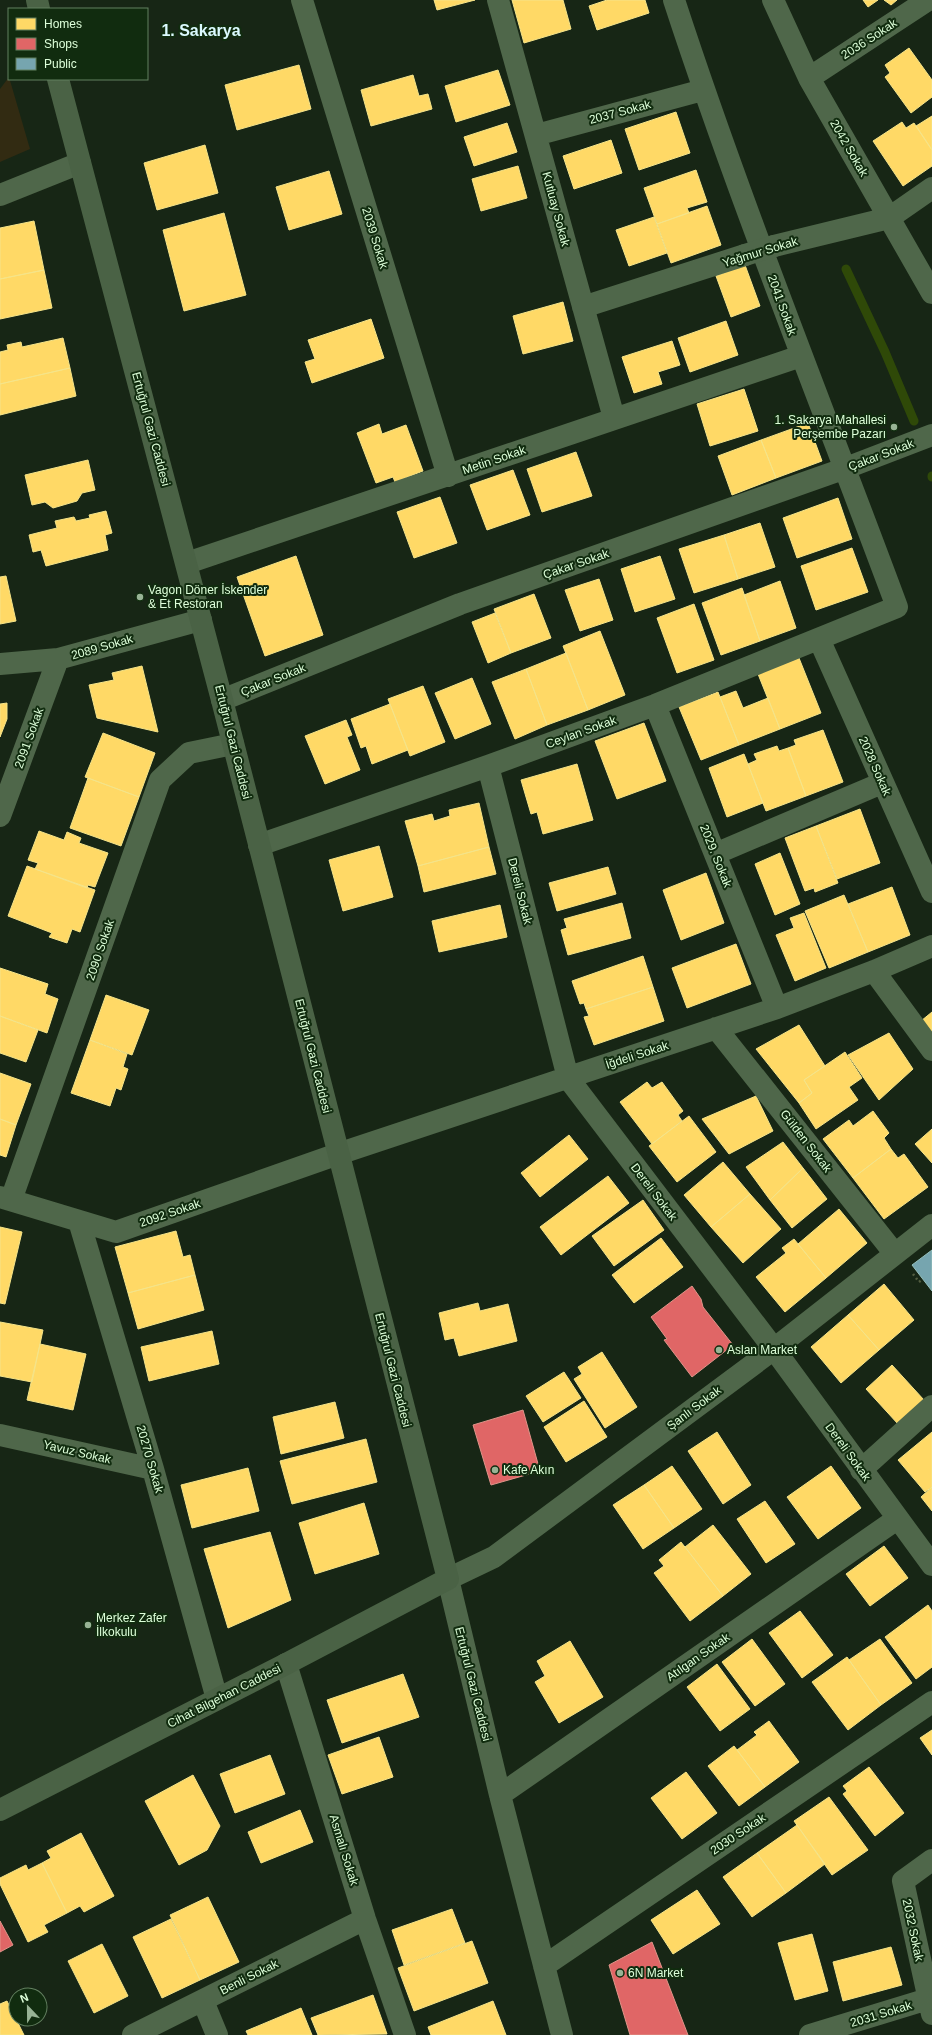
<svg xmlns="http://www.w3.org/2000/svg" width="932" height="2035" font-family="Helvetica,sans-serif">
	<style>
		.green { fill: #322b12 }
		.homes { fill: #ffd966; stroke: #f5e489 }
		.shops { fill: #e06666; stroke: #df9489 }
		.public { fill: #76a5af; stroke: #95c0bc }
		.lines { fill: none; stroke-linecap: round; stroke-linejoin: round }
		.stream { stroke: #2f4908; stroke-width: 9 }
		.path { stroke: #535d40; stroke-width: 2.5; stroke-dasharray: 2 3; stroke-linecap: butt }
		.minor { stroke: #4f674a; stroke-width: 22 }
		.secondary { stroke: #4a6245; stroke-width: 22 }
		.minor-bridge { stroke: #4f674a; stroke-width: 22 }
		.poi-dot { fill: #98b395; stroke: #112c0f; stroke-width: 1.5 }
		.labels { text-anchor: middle; stroke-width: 4; stroke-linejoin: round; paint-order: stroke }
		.street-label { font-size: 12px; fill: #deffda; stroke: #112c0f }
		.poi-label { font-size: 12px; fill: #deffda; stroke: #112c0f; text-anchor: start }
		.district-label { font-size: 16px; font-weight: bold; fill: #dcfaff; stroke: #112c0f }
	</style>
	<rect width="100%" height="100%" fill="#172615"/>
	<path class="green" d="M 9,77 L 30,149 L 0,162 L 0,89 Z"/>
	<path class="homes" d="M 434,0 L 475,0 L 437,10 Z
		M 512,0 L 563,0 L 571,29 L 524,43 Z
		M 607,0 L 645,0 L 649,13 L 597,30 L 589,6 Z
		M 863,0 L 878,0 L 868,7 Z
		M 884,0 L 897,0 L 891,5 Z
		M 909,48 L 932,80 L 932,97 L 911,113 L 885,77 L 890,73 L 885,65 Z
		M 299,65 L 311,109 L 237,130 L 225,85 Z
		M 498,70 L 510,105 L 456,122 L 445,86 Z
		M 413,75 L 419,96 L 428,94 L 432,109 L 371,126 L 361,90 Z
		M 676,112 L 690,153 L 639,170 L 625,129 Z
		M 932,116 L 932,150 L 916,126 Z
		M 902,122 L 906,128 L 914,123 L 932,150 L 932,166 L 903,186 L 873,141 Z
		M 507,123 L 517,152 L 474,166 L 464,137 Z
		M 611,140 L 622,173 L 574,189 L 563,156 Z
		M 205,145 L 218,193 L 157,210 L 144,163 Z
		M 518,166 L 527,198 L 481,211 L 472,179 Z
		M 696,170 L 707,202 L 687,208 L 689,213 L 657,224 L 644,188 Z
		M 329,171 L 342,214 L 289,230 L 276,187 Z
		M 707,206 L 721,245 L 671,263 L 657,224 Z
		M 224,213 L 246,295 L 184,311 L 163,230 Z
		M 654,217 L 667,253 L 629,266 L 616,230 Z
		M 34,221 L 44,270 L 0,279 L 0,228 Z
		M 745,265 L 760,306 L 731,317 L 716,276 Z
		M 44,270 L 52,308 L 0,319 L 0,279 Z
		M 563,302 L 573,341 L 523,354 L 513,316 Z
		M 371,319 L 384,358 L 312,383 L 305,362 L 315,359 L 308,340 Z
		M 726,321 L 738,355 L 690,372 L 678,338 Z
		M 63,338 L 70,368 L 0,384 L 0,352 L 8,350 L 7,345 L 21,342 L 22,347 Z
		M 672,341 L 680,365 L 658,372 L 662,384 L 634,393 L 622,357 Z
		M 70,368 L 76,396 L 0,415 L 0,384 Z
		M 744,389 L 758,431 L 710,446 L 697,404 Z
		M 808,423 L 822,461 L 776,478 L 761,440 Z
		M 379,424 L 382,434 L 406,425 L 423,471 L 395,482 L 393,477 L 376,483 L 357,433 Z
		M 761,440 L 776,478 L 732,495 L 718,456 Z
		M 576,452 L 592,496 L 542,512 L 527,469 Z
		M 88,460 L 95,490 L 82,493 L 77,501 L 53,508 L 45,502 L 32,505 L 25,475 Z
		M 513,470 L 530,515 L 487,530 L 470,485 Z
		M 440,497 L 457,543 L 414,558 L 397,512 Z
		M 838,498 L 852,539 L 797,558 L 783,518 Z
		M 106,511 L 112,533 L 105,535 L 108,550 L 46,566 L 41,550 L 33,552 L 29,535 L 57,528 L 55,521 L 74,517 L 76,521 L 90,518 L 89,515 Z
		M 760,523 L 775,567 L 738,579 L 724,535 Z
		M 724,535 L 738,579 L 694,593 L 679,549 Z
		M 852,548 L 868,592 L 816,610 L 801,566 Z
		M 296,556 L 323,635 L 265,656 L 237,577 Z
		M 660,556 L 675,599 L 635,612 L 621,569 Z
		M 6,576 L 16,621 L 0,624 L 0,577 Z
		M 599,579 L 613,620 L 580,631 L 565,590 Z
		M 780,581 L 796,628 L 760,641 L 744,595 Z
		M 742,588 L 760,641 L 721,655 L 702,603 Z
		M 534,594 L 551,638 L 511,653 L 494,609 Z
		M 694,604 L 714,660 L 677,673 L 657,618 Z
		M 495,613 L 511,653 L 488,663 L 472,622 Z
		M 600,631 L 625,695 L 588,710 L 563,646 Z
		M 566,653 L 588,710 L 547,725 L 526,669 Z
		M 799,658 L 821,713 L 780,729 L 758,674 Z
		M 142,666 L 158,732 L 97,718 L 89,685 L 114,680 L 112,673 Z
		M 526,669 L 547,725 L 515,739 L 492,682 Z
		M 472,678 L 491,724 L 455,739 L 435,693 Z
		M 423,686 L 445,742 L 410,756 L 388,699 Z
		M 736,691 L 743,708 L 768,698 L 780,729 L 739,745 L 720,697 Z
		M 718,692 L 739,745 L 701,760 L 679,707 Z
		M 7,703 L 7,719 L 0,737 L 0,704 Z
		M 390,704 L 408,750 L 372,764 L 366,746 L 361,748 L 351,719 Z
		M 346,720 L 352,735 L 347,737 L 360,770 L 325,784 L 305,736 Z
		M 644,723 L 666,781 L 617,799 L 595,741 Z
		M 823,730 L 843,782 L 806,796 L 788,748 L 796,745 L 794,740 Z
		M 103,733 L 155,753 L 139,797 L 85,777 Z
		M 777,746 L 779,751 L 788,748 L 806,796 L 766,811 L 748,764 L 757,760 L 754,754 Z
		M 744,754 L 763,803 L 727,817 L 709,768 Z
		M 577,764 L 593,820 L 543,834 L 537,812 L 531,814 L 521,780 Z
		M 88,778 L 139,797 L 121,846 L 70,828 Z
		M 479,803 L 489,847 L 418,866 L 405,821 L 432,814 L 434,821 L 450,816 L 449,810 Z
		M 860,809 L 880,863 L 837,879 L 816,826 Z
		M 816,826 L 838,883 L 815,892 L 814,888 L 805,891 L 785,838 Z
		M 39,831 L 64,840 L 67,832 L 81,838 L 79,843 L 108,853 L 95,887 L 88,885 L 87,888 L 35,869 L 38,863 L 28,860 Z
		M 379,846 L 393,897 L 343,911 L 329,860 Z
		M 489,847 L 496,874 L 424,892 L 418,866 Z
		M 780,853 L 800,904 L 775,915 L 755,864 Z
		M 27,866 L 95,890 L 80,932 L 72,929 L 67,943 L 49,937 L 52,933 L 8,916 Z
		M 608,867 L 616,894 L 557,911 L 549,883 Z
		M 706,873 L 724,923 L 681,940 L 663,890 Z
		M 892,887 L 910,935 L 868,952 L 848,904 Z
		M 844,895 L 868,952 L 829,968 L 805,911 Z
		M 622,903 L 631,938 L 568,955 L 561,930 L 567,928 L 564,919 Z
		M 500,905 L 507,937 L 439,952 L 432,921 Z
		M 804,913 L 826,968 L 795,981 L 776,935 L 794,928 L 790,918 Z
		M 736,944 L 751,984 L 687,1008 L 672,968 Z
		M 643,956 L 653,987 L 586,1009 L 584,1003 L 580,1004 L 572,981 Z
		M 0,968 L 48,984 L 45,994 L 58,999 L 47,1033 L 0,1016 Z
		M 653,987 L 664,1021 L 594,1045 L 584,1017 L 589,1016 L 586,1009 Z
		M 106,995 L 149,1010 L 132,1055 L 90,1040 Z
		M 932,1012 L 932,1033 L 921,1021 Z
		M 0,1016 L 38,1030 L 26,1062 L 0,1053 Z
		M 799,1025 L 825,1066 L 804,1080 L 812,1093 L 799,1103 L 756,1049 Z
		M 889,1033 L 913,1069 L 879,1100 L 848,1055 Z
		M 90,1040 L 127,1054 L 123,1067 L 128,1069 L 121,1090 L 116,1088 L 110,1106 L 71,1093 Z
		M 845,1052 L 862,1078 L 849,1087 L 858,1100 L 816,1129 L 799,1103 L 812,1093 L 804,1080 Z
		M 0,1073 L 31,1084 L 16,1125 L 0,1119 Z
		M 647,1082 L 652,1088 L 662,1082 L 683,1111 L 678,1115 L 682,1121 L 652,1144 L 620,1102 Z
		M 756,1096 L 773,1131 L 729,1154 L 702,1119 Z
		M 873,1111 L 889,1133 L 884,1138 L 891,1149 L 853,1178 L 823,1139 L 849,1120 L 853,1126 Z
		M 689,1116 L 716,1152 L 677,1182 L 649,1146 Z
		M 0,1119 L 16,1125 L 6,1157 L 0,1155 Z
		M 932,1129 L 932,1163 L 915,1144 Z
		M 569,1135 L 588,1159 L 540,1197 L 521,1173 Z
		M 783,1142 L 803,1168 L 770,1200 L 746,1167 Z
		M 891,1149 L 898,1158 L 904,1154 L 928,1187 L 884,1219 L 853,1178 Z
		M 723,1162 L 750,1194 L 711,1227 L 684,1195 Z
		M 803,1168 L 827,1199 L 792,1228 L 770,1200 Z
		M 608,1176 L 629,1203 L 561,1255 L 540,1227 Z
		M 750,1194 L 781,1229 L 743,1263 L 711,1227 Z
		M 643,1200 L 664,1230 L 614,1266 L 592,1236 Z
		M 839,1209 L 867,1243 L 826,1278 L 798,1244 Z
		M 0,1227 L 22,1232 L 5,1304 L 0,1303 Z
		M 176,1231 L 183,1257 L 190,1255 L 195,1275 L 128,1293 L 115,1247 Z
		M 661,1238 L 683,1267 L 634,1303 L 612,1275 Z
		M 794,1239 L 826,1278 L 785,1312 L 756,1277 L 786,1253 L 782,1248 Z
		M 195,1275 L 204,1310 L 138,1329 L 128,1293 Z
		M 884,1284 L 914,1320 L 879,1350 L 848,1315 Z
		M 478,1303 L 480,1311 L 508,1304 L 517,1341 L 459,1356 L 454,1338 L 445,1340 L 439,1313 Z
		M 848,1315 L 879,1350 L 841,1383 L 811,1347 Z
		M 0,1322 L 43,1330 L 32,1382 L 0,1376 Z
		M 212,1331 L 219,1364 L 149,1381 L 141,1347 Z
		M 40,1344 L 86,1354 L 73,1410 L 27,1400 Z
		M 602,1352 L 637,1407 L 605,1428 L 574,1379 L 582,1374 L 578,1367 Z
		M 892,1365 L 924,1400 L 898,1424 L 866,1389 Z
		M 564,1372 L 581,1398 L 543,1422 L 526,1396 Z
		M 584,1401 L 607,1437 L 566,1462 L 544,1427 Z
		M 335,1402 L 344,1438 L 281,1454 L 273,1417 Z
		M 717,1432 L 751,1485 L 723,1504 L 688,1451 Z
		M 932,1432 L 932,1487 L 925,1492 L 898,1460 Z
		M 366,1439 L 377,1482 L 292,1504 L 280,1461 Z
		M 672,1466 L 702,1509 L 674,1528 L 644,1485 Z
		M 831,1466 L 861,1508 L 818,1539 L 787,1497 Z
		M 248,1468 L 259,1511 L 192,1528 L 181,1485 Z
		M 644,1485 L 674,1528 L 643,1549 L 613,1505 Z
		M 932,1487 L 932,1511 L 921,1497 Z
		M 765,1501 L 795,1544 L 766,1563 L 737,1519 Z
		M 364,1503 L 379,1554 L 315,1574 L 299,1523 Z
		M 713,1525 L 751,1574 L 723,1596 L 685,1547 Z
		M 270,1532 L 291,1600 L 228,1628 L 204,1549 Z
		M 681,1542 L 723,1596 L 690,1621 L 654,1573 L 664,1566 L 659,1560 Z
		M 884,1546 L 908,1578 L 870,1606 L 846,1574 Z
		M 928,1605 L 932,1611 L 932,1667 L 916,1679 L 885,1637 Z
		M 800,1611 L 833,1655 L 802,1678 L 769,1633 Z
		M 752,1639 L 785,1684 L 755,1706 L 722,1662 Z
		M 880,1639 L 912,1683 L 881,1705 L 849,1660 Z
		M 570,1641 L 603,1697 L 559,1723 L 535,1682 L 545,1676 L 537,1661 Z
		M 847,1657 L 881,1705 L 848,1730 L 812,1682 Z
		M 717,1664 L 750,1709 L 720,1731 L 687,1687 Z
		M 403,1674 L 419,1717 L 342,1743 L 327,1700 Z
		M 769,1721 L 799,1762 L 765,1787 L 737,1750 L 757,1735 L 754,1732 Z
		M 932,1730 L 932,1755 L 920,1738 Z
		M 379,1737 L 393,1777 L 342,1794 L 328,1755 Z
		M 734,1746 L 765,1787 L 739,1806 L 708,1766 Z
		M 270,1755 L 285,1794 L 235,1813 L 220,1774 Z
		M 869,1767 L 904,1813 L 875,1836 L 843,1794 L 847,1791 L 843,1786 Z
		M 686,1772 L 717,1813 L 682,1839 L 651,1798 Z
		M 193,1775 L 220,1826 L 207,1850 L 179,1865 L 145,1801 Z
		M 829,1797 L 868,1850 L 832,1875 L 794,1821 Z
		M 300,1810 L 313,1842 L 261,1863 L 248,1832 Z
		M 797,1825 L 825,1864 L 786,1893 L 757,1853 Z
		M 81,1833 L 114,1896 L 84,1912 L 80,1906 L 67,1913 L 42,1863 L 51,1858 L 47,1851 Z
		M 757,1853 L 786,1893 L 752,1917 L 723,1877 Z
		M 42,1863 L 67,1913 L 44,1925 L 48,1932 L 28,1942 L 0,1884 L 0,1878 L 26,1865 L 28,1870 Z
		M 697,1890 L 720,1924 L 673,1954 L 651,1920 Z
		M 208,1897 L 239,1962 L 200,1980 L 170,1915 Z
		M 452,1909 L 465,1943 L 404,1965 L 392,1930 Z
		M 171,1919 L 200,1980 L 162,1998 L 133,1937 Z
		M 812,1934 L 828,1991 L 795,2000 L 778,1943 Z
		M 472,1941 L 488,1983 L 414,2011 L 398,1968 Z
		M 102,1944 L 128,1996 L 94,2013 L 68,1961 Z
		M 891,1947 L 902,1985 L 843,2001 L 833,1962 Z
		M 373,1995 L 387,2034 L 318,2035 L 311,2018 Z
		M 7,2001 L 24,2035 L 0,2035 L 0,2004 Z
		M 493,2001 L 506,2035 L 431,2035 L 428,2027 Z
		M 301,2008 L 312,2035 L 248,2035 L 246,2031 Z"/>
	<path class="shops" d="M 692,1286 L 701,1299 L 703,1307 L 733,1345 L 692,1377 L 664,1340 L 667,1339 L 651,1317 Z
		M 523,1410 L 540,1471 L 491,1485 L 473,1425 Z
		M 0,1921 L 13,1945 L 0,1952 Z
		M 652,1942 L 688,2035 L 630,2035 L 609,1965 Z"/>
	<path class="public" d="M 932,1250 L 932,1291 L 912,1265 Z"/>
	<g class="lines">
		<path class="stream" d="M 846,269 L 885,352 L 914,421
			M 932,476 L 932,477"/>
		<path class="path" d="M 913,1274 L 919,1282 L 923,1279"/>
		<path class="minor" d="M 302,0 L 448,476
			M 498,0 L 614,418
			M 773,0 L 809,78 L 932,293
			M 809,78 L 928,0
			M 536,135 L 703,90
			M 0,195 L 80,163
			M 774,246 L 889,218 L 932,188
			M 583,307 L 745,255
			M 187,563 L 801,356
			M 819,639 L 932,892
			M 0,664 L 58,659 L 201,620
			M 222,700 L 460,604 L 846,468 L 932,435
			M 655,705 L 777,1008
			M 488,766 L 568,1078 L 774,1349 L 932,1565
			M 0,816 L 58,659
			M 259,845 L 488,766 L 655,705 L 897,607 C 822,405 741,205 674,0
			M 715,854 L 882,783
			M 874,971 L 932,1050
			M 716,1028 L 895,1254
			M 0,1197 L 116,1232 L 338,1154 L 777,1008 L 874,971 L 932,946
			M 11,1200 L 160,780 L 189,753 L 233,744
			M 79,1221 L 153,1469 L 217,1699
			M 0,1435 L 153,1469
			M 861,1470 L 932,1406
			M 286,1664 L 365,1919 L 405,2035
			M 500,1795 L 897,1519
			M 932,1860 L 903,1881 L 932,2014
			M 544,1966 L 932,1702
			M 203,2001 L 217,2035
			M 133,2035 L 365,1919
			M 562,2035 L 500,1795 L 448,1579 L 494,1557 L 774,1349 L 932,1225
			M 810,2035 L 928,1999"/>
		<path class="secondary" d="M 37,0 L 39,9
			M 0,1810 L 286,1664 L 448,1579 L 222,700 L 58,79"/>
		<path class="minor-bridge" d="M 745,255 L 774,246"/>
	</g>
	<g class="poi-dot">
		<circle cx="894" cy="427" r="4"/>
		<circle cx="140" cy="597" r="4"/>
		<circle cx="719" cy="1350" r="4"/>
		<circle cx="495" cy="1470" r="4"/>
		<circle cx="88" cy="1625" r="4"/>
		<circle cx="620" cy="1973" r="4"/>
	</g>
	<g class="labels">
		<g class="street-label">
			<text transform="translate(869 39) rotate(-33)" y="4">2036 Sokak</text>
			<text transform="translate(620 112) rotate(-15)" y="4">2037 Sokak</text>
			<text transform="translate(849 148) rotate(60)" y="4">2042 Sokak</text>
			<text transform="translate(556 209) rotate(75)" y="4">Kutluay Sokak</text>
			<text transform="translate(375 238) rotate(73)" y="4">2039 Sokak</text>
			<text transform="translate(760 252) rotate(-17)" y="4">Yağmur Sokak</text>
			<text transform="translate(782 305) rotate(70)" y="4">2041 Sokak</text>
			<text transform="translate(151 429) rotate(75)" y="4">Ertuğrul Gazi Caddesi</text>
			<text transform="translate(881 455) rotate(-21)" y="4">Çakar Sokak</text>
			<text transform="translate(494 460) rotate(-19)" y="4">Metin Sokak</text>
			<text transform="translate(576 564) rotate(-19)" y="4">Çakar Sokak</text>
			<text transform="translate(102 647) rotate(-16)" y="4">2089 Sokak</text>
			<text transform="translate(273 680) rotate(-22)" y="4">Çakar Sokak</text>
			<text transform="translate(581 732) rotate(-20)" y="4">Ceylan Sokak</text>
			<text transform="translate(29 738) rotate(-70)" y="4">2091 Sokak</text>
			<text transform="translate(233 742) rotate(76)" y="4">Ertuğrul Gazi Caddesi</text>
			<text transform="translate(875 766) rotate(66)" y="4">2028 Sokak</text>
			<text transform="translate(716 856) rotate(68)" y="4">2029. Sokak</text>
			<text transform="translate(520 891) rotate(76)" y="4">Dereli Sokak</text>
			<text transform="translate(100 950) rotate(-71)" y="4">2090 Sokak</text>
			<text transform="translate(637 1055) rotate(-18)" y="4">İğdeli Sokak</text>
			<text transform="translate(313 1056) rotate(76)" y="4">Ertuğrul Gazi Caddesi</text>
			<text transform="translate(806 1141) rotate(52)" y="4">Gülden Sokak</text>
			<text transform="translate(654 1192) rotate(53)" y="4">Dereli Sokak</text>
			<text transform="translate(170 1213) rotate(-19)" y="4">2092 Sokak</text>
			<text transform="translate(393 1370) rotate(76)" y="4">Ertuğrul Gazi Caddesi</text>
			<text transform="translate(694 1408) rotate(-37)" y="4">Şanlı Sokak</text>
			<text transform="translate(77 1452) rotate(13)" y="4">Yavuz Sokak</text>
			<text transform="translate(848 1452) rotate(54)" y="4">Dereli Sokak</text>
			<text transform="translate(150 1459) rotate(74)" y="4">20270 Sokak</text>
			<text transform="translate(698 1657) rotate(-35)" y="4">Atılgan Sokak</text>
			<text transform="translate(473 1684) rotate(76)" y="4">Ertuğrul Gazi Caddesi</text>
			<text transform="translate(224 1696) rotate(-27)" y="4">Cihat Bilgehan Caddesi</text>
			<text transform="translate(738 1834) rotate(-34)" y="4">2030 Sokak</text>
			<text transform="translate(344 1850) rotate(73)" y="4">Asmalı Sokak</text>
			<text transform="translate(913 1930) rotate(78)" y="4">2032 Sokak</text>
			<text transform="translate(249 1977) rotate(-27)" y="4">Benli Sokak</text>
			<text transform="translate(881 2014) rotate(-17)" y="4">2031 Sokak</text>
		</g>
		<g class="poi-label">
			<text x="886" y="424" text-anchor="end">1. Sakarya Mahallesi<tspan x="886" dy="14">Perşembe Pazarı</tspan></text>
			<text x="148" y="594">Vagon Döner İskender<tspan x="148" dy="14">&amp; Et Restoran</tspan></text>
			<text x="727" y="1354">Aslan Market</text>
			<text x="503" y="1474">Kafe Akın</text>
			<text x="96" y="1622">Merkez Zafer<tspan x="96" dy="14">İlkokulu</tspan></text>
			<text x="628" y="1977">6N Market</text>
		</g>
		<g class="district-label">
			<text x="201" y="36">1. Sakarya</text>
		</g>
	</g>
	<rect x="8" y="8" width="140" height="72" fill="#112c0f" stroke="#638060"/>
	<rect x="16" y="18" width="20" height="12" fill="#ffd966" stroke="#638060"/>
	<text x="44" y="28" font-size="12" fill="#deffda">Homes</text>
	<rect x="16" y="38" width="20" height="12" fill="#e06666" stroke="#638060"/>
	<text x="44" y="48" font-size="12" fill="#deffda">Shops</text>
	<rect x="16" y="58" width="20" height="12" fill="#76a5af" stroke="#638060"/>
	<text x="44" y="68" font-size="12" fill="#deffda">Public</text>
	<g transform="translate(28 2007) rotate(338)"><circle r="19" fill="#112c0f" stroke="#638060"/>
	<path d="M0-3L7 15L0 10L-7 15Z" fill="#98b395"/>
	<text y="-6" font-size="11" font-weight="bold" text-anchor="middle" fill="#deffda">N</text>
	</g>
</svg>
